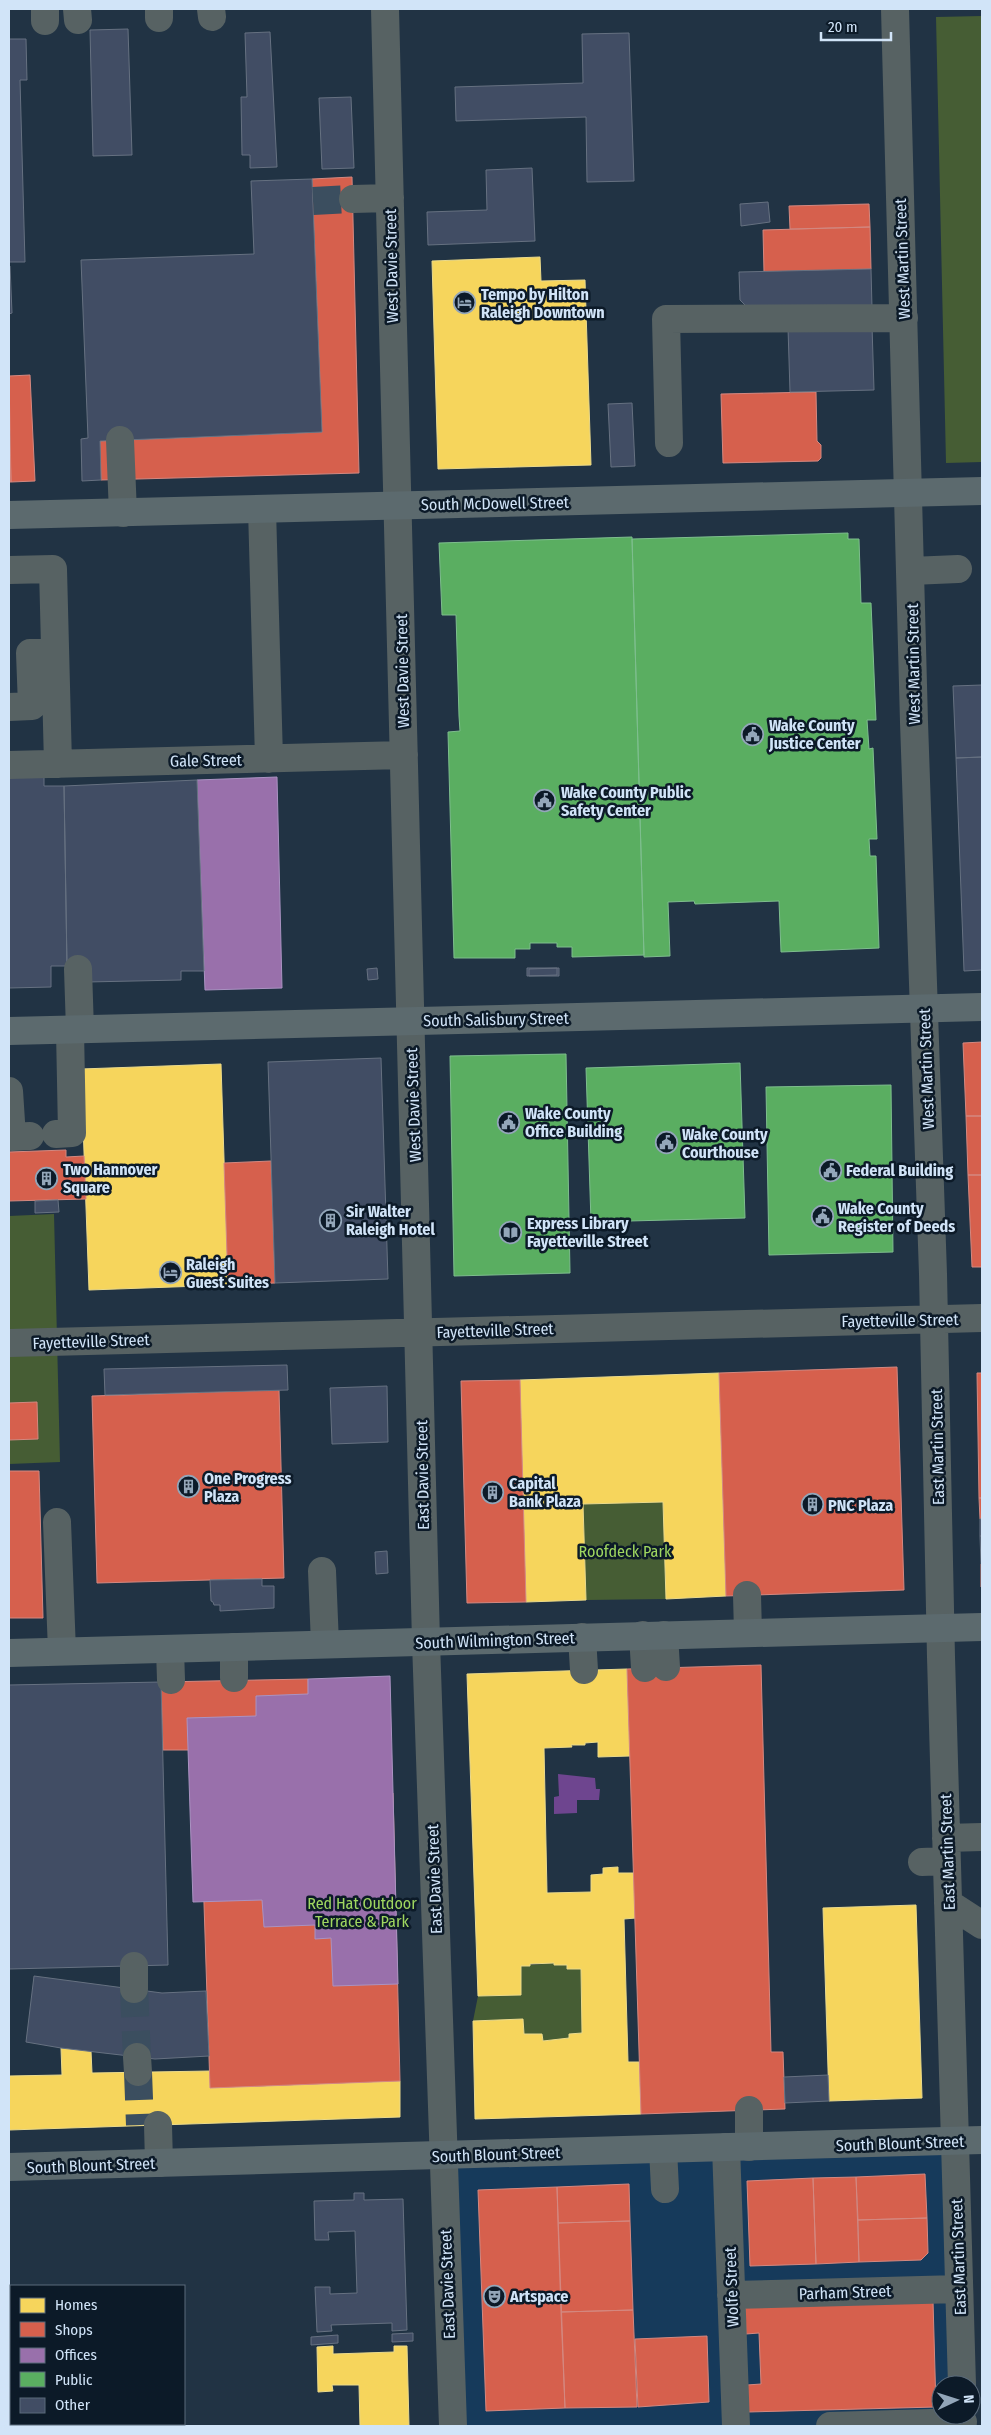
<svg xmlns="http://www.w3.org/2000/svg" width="991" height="2435" font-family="'Fira Sans Condensed',sans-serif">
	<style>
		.built { fill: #163a5b }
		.green { fill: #465d34 }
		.water { fill: #6e458f }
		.homes { fill: #f6d55c; stroke: #ebda8b }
		.shops { fill: #d6604d; stroke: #d48880 }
		.offices { fill: #9970ab; stroke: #aa93c2 }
		.public { fill: #5aae61; stroke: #7ebe8e }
		.building { fill: #414d64; stroke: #667181 }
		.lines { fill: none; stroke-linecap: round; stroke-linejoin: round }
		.minor-tunnel { stroke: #3b4e5f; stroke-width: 28; stroke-dasharray: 28 14; stroke-linecap: butt }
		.minor { stroke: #576263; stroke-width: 28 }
		.major { stroke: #5c6a6e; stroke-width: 28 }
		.labels { text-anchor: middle; stroke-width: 5; stroke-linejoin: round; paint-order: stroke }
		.street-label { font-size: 16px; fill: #d1e4f8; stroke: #0c1a28 }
		.poi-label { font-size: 16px; font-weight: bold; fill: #d1e4f8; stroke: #0c1a28; text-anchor: start }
		.park-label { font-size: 16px; fill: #9fd760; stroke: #0c1a28 }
	</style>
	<rect width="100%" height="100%" fill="#213344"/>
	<path class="built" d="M 955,2141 L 961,2385 L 941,2385 L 941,2415 L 962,2426 L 452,2426 L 442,2155 Z"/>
	<path class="green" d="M 982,16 L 982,462 L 946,463 L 936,17 Z
		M 54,1214 L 60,1462 L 9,1464 L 9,1216 Z
		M 663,1502 L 666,1599 L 586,1600 L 583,1504 Z
		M 554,1963 L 554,1965 L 567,1965 L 567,1969 L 581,1969 L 582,2033 L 569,2034 L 569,2038 L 543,2041 L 542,2034 L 524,2034 L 523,2019 L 473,2021 L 478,1996 L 521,1995 L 521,1966 Z"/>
	<path class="water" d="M 558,1774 L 595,1778 L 596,1789 L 600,1789 L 599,1800 L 577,1800 L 577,1813 L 554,1814 L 554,1797 L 559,1796 Z"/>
	<path class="homes" d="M 540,257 L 541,281 L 585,280 L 591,465 L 438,469 L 432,261 Z
		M 221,1064 L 228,1285 L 89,1290 L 81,1069 Z
		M 719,1373 L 726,1596 L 666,1599 L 663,1502 L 583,1504 L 586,1600 L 526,1602 L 520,1380 Z
		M 627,1669 L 630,1756 L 598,1757 L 598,1742 L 585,1743 L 585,1745 L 571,1745 L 572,1747 L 544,1748 L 547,1893 L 591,1892 L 591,1875 L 603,1874 L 603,1868 L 618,1867 L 618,1873 L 635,1873 L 636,1918 L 624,1919 L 628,2062 L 639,2062 L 641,2114 L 475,2119 L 473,2021 L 523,2019 L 524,2034 L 542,2034 L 543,2041 L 569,2038 L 569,2034 L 582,2033 L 581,1969 L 567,1969 L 567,1965 L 554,1965 L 554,1963 L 530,1964 L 530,1966 L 521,1966 L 521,1995 L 478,1996 L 467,1674 Z
		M 916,1905 L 922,2098 L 829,2101 L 823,1908 Z
		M 61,2048 L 91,2051 L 92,2073 L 210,2071 L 210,2088 L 400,2081 L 400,2117 L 9,2130 L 9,2076 L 62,2075 Z
		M 333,2346 L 333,2354 L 394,2352 L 394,2346 L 407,2346 L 409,2426 L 360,2426 L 359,2385 L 332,2385 L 333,2391 L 318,2392 L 317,2347 Z"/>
	<path class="shops" d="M 352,177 L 359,473 L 101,480 L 100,441 L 322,432 L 312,179 Z
		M 869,204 L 870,227 L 790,229 L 789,206 Z
		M 870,227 L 871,269 L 764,272 L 763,230 Z
		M 30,375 L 35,481 L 11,482 L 9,376 Z
		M 816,392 L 817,441 L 821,445 L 821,458 L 818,461 L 723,463 L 721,394 Z
		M 9,418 L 11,482 L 9,482 Z
		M 982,1042 L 982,1116 L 966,1116 L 963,1043 Z
		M 966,1116 L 982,1116 L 982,1175 L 968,1175 Z
		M 66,1150 L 66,1157 L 84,1156 L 86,1199 L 9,1201 L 9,1152 Z
		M 271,1161 L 275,1283 L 228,1285 L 224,1163 Z
		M 968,1175 L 982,1175 L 982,1267 L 972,1267 Z
		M 897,1367 L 904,1590 L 726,1596 L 719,1373 Z
		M 977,1373 L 982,1373 L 982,1498 L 979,1498 Z
		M 520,1380 L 526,1602 L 467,1603 L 461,1381 Z
		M 279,1390 L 284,1578 L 97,1583 L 92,1396 Z
		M 37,1402 L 38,1439 L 9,1440 L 9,1403 Z
		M 9,1471 L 39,1471 L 43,1618 L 9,1618 Z
		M 979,1498 L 982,1498 L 982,1519 L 980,1519 Z
		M 981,1564 L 982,1564 L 982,1587 L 981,1587 Z
		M 761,1665 L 771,2052 L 783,2052 L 785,2109 L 641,2114 L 627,1669 Z
		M 308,1679 L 311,1794 L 393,1793 L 400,2081 L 210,2088 L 199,1750 L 163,1750 L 161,1682 Z
		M 925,2174 L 927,2218 L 858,2220 L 856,2177 Z
		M 856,2177 L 859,2262 L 816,2264 L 813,2178 Z
		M 813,2178 L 816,2264 L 750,2266 L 747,2181 Z
		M 629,2184 L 630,2221 L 558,2223 L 557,2187 Z
		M 557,2187 L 565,2408 L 486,2411 L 478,2190 Z
		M 927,2218 L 928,2253 L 921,2260 L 859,2262 L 858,2220 Z
		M 630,2221 L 633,2310 L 561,2312 L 558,2223 Z
		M 933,2301 L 936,2407 L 748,2412 L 747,2385 L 761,2384 L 759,2333 L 746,2334 L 745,2306 Z
		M 633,2310 L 637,2407 L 565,2408 L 561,2312 Z
		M 707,2336 L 709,2402 L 638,2407 L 635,2339 Z"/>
	<path class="offices" d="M 277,777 L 282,988 L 205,990 L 197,780 Z
		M 390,1676 L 398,1984 L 333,1986 L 331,1938 L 315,1939 L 315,1925 L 264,1927 L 262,1900 L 193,1902 L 187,1718 L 256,1716 L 256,1696 L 308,1694 L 308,1679 Z
		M 9,2387 L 11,2387 L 11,2419 L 9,2419 Z"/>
	<path class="public" d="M 848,533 L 848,539 L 859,539 L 861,603 L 871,603 L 876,720 L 867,720 L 869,749 L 873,748 L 877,839 L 869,839 L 870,856 L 876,856 L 879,948 L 781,952 L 779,901 L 695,904 L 694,901 L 668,902 L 670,956 L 644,957 L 632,539 Z
		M 632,537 L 644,955 L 572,957 L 572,947 L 557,947 L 557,943 L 530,943 L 530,949 L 515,949 L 515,958 L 454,958 L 448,732 L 460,731 L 459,716 L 456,615 L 442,615 L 439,543 Z
		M 566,1054 L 570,1273 L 454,1276 L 450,1056 Z
		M 740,1063 L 745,1218 L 591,1222 L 586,1068 Z
		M 891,1085 L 893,1252 L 769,1255 L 766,1087 Z"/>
	<path class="building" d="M 128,29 L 132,155 L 93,156 L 90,30 Z
		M 270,32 L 277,167 L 250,168 L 250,155 L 242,155 L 241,97 L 247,97 L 245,33 Z
		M 629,33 L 634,181 L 587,182 L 586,117 L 456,121 L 455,87 L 583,83 L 582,34 Z
		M 9,39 L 26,39 L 27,80 L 20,80 L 25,262 L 9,262 Z
		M 351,97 L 354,168 L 322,169 L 319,98 Z
		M 532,168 L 535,241 L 428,245 L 427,212 L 487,210 L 486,170 Z
		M 312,179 L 322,432 L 100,441 L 101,480 L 82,481 L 81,439 L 88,438 L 81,260 L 254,254 L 251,181 Z
		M 768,202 L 770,222 L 741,226 L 740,204 Z
		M 10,266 L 12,313 L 9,314 L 9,267 Z
		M 871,269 L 872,308 L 751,311 L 740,300 L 739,272 Z
		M 872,326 L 874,390 L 790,392 L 788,328 Z
		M 632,403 L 635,466 L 611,467 L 608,404 Z
		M 982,685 L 982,757 L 956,758 L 953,686 Z
		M 982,757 L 982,970 L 964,971 L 956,758 Z
		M 44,774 L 44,786 L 64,786 L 67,966 L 51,966 L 51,987 L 9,988 L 9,775 Z
		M 197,780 L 204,971 L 181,971 L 181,980 L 87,982 L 67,966 L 64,786 Z
		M 377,968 L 378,979 L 368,980 L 367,969 Z
		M 527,968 L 557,968 L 557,975 L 527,976 Z
		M 559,968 L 559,976 L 529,976 L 529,969 Z
		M 381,1058 L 388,1279 L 275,1283 L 268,1062 Z
		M 58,1200 L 59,1212 L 35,1213 L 35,1201 Z
		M 287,1365 L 288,1390 L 105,1395 L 104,1369 Z
		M 387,1386 L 388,1442 L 332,1444 L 330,1388 Z
		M 980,1519 L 982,1519 L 982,1536 L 980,1536 Z
		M 980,1536 L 982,1536 L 982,1564 L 981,1564 Z
		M 387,1551 L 388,1573 L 376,1574 L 375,1552 Z
		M 262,1579 L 262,1586 L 274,1586 L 274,1608 L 220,1611 L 220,1605 L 214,1605 L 213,1602 L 211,1601 L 210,1580 Z
		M 161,1682 L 168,1965 L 9,1969 L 9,1685 Z
		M 34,1976 L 162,1993 L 206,1991 L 209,2056 L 155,2059 L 61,2048 L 26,2042 Z
		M 828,2075 L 829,2101 L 785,2103 L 784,2077 Z
		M 354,2193 L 364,2193 L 364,2200 L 403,2199 L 407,2330 L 392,2331 L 392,2323 L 331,2325 L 332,2331 L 317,2332 L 315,2287 L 330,2287 L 330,2294 L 357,2293 L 355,2231 L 328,2232 L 329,2240 L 315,2240 L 314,2201 L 354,2200 Z
		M 413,2333 L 413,2341 L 392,2342 L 392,2334 Z
		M 338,2335 L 338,2343 L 311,2345 L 311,2337 Z"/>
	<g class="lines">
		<path class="minor-tunnel" d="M 313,201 L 353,199
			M 134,1989 L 137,2057
			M 138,2072 L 140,2125"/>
		<path class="minor" d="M 45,9 L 45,21
			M 77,9 L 78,20
			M 159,9 L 159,18
			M 211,9 L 212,17
			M 385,9 L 426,1642 L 453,2426
			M 895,9 L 914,722 L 933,1274 L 941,1657 L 962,2385
			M 353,199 L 390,198
			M 120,440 L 123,513
			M 669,443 L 666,319 L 904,318
			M 262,509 L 269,759
			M 9,570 L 53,569 L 58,764
			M 911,571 L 958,569
			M 9,707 L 32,706 L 30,653 L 54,653
			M 9,765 L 404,755
			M 78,969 L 80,1030
			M 9,1091 L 12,1137 L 30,1136
			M 56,1134 L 72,1133 L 70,1030
			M 9,1343 L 982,1318
			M 57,1522 L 62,1651
			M 322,1571 L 325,1644
			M 747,1595 L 748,1633
			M 643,1635 L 645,1668
			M 664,1635 L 666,1667
			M 582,1637 L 584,1670
			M 234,1647 L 234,1678
			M 170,1649 L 171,1680
			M 946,1838 L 982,1837
			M 922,1862 L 946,1861
			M 948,1903 L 982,1925
			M 134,1966 L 134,1989
			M 137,2057 L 138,2072
			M 749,2110 L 749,2147
			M 158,2125 L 159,2163
			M 726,2147 L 736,2426
			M 663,2149 L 665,2189
			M 731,2295 L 959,2289
			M 830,2426 L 963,2422"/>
		<path class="major" d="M 9,515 L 982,491
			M 9,1031 L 982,1007
			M 9,1653 L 982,1627
			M 9,2167 L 982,2140"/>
	</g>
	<defs>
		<symbol id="hotel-ring" viewBox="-11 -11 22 22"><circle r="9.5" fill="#0c1a28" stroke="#93a6b9" stroke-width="1.5"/><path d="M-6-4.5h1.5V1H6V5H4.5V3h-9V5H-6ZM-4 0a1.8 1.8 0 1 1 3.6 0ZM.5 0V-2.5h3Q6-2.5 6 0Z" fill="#93a6b9"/></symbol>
		<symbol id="civic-ring" viewBox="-11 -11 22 22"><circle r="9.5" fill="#0c1a28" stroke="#93a6b9" stroke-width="1.5"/><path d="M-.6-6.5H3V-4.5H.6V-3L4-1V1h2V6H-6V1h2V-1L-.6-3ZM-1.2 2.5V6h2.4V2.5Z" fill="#93a6b9"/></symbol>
		<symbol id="building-ring" viewBox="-11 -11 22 22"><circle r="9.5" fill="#0c1a28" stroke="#93a6b9" stroke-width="1.5"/><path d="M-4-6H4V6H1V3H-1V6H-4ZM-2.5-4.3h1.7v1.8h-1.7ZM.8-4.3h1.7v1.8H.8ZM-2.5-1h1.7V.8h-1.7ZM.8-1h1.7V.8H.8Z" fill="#93a6b9"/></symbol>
		<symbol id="library-ring" viewBox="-11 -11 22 22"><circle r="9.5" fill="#0c1a28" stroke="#93a6b9" stroke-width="1.5"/><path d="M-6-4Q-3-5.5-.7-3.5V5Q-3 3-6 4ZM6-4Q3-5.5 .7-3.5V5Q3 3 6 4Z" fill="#93a6b9"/></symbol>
		<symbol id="theatre-ring" viewBox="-11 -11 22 22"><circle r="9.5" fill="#0c1a28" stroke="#93a6b9" stroke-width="1.5"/><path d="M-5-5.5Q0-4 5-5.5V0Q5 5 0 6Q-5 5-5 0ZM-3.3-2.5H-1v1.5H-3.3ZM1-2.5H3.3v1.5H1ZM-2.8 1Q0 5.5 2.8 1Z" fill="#93a6b9"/></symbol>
	</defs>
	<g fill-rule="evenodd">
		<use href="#hotel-ring" x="452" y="290" width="25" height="25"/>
		<use href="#civic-ring" x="740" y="722" width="25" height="25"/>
		<use href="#civic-ring" x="532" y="788" width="25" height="25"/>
		<use href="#civic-ring" x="496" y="1110" width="25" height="25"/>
		<use href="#civic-ring" x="654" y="1130" width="25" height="25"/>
		<use href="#civic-ring" x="818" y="1158" width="25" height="25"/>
		<use href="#building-ring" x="34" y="1166" width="25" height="25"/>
		<use href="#civic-ring" x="810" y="1204" width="25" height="25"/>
		<use href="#building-ring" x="318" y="1208" width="25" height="25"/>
		<use href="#library-ring" x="498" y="1220" width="25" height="25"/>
		<use href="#hotel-ring" x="158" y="1260" width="25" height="25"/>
		<use href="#building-ring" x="176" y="1474" width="25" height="25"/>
		<use href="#building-ring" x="480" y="1480" width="25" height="25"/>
		<use href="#building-ring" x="800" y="1492" width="25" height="25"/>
		<use href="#theatre-ring" x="482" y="2284" width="25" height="25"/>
	</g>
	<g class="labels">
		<g class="street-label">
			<text transform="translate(902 259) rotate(-92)" y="6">West Martin Street</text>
			<text transform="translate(391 266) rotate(-91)" y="6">West Davie Street</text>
			<text transform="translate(495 503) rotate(-1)" y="6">South McDowell Street</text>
			<text transform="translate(913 664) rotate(-91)" y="6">West Martin Street</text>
			<text transform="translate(402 671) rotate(-91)" y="6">West Davie Street</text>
			<text transform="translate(206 760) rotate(-1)" y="6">Gale Street</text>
			<text transform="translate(496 1019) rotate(-1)" y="6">South Salisbury Street</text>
			<text transform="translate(926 1069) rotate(-92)" y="6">West Martin Street</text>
			<text transform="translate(413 1105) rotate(-92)" y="6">West Davie Street</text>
			<text transform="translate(900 1320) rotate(-1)" y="6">Fayetteville Street</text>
			<text transform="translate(495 1330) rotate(-2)" y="6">Fayetteville Street</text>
			<text transform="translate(91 1341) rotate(-2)" y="6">Fayetteville Street</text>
			<text transform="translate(937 1447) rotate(-91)" y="6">East Martin Street</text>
			<text transform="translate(422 1475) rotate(-91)" y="6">East Davie Street</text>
			<text transform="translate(495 1640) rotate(-2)" y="6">South Wilmington Street</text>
			<text transform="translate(947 1852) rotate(-92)" y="6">East Martin Street</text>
			<text transform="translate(434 1879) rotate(-92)" y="6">East Davie Street</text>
			<text transform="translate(900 2143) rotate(-2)" y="6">South Blount Street</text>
			<text transform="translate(496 2154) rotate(-2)" y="6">South Blount Street</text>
			<text transform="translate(91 2165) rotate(-2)" y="6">South Blount Street</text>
			<text transform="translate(958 2257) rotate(-92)" y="6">East Martin Street</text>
			<text transform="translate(447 2284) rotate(-92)" y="6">East Davie Street</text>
			<text transform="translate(731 2287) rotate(-92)" y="6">Wolfe Street</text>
			<text transform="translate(845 2292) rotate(-2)" y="6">Parham Street</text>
		</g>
		<g class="poi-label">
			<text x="481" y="300">Tempo by Hilton<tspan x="481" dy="18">Raleigh Downtown</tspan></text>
			<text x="769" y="731">Wake County<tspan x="769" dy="18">Justice Center</tspan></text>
			<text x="561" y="798">Wake County Public<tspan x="561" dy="18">Safety Center</tspan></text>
			<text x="525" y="1119">Wake County<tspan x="525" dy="18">Office Building</tspan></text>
			<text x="682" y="1140">Wake County<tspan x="682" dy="18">Courthouse</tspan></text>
			<text x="63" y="1175">Two Hannover<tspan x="63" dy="18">Square</tspan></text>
			<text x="846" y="1176">Federal Building</text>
			<text x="838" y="1214">Wake County<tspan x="838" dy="18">Register of Deeds</tspan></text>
			<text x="346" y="1217">Sir Walter<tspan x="346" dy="18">Raleigh Hotel</tspan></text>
			<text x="527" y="1229">Express Library<tspan x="527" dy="18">Fayetteville Street</tspan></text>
			<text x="186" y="1270">Raleigh<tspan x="186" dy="18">Guest Suites</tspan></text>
			<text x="204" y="1484">One Progress<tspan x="204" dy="18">Plaza</tspan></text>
			<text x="509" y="1489">Capital<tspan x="509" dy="18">Bank Plaza</tspan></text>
			<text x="828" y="1511">PNC Plaza</text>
			<text x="510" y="2302">Artspace</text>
		</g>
		<g class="park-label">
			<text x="625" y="1557">Roofdeck Park</text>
			<text x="362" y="1909">Red Hat Outdoor<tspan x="362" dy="18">Terrace &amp; Park</tspan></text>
		</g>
	</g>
	<rect width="991" height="2435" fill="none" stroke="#d1e4f8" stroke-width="20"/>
	<rect x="10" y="2285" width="175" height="140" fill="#0c1a28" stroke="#5b6b7b"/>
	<rect x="20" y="2298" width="25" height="15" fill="#f6d55c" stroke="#5b6b7b"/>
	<text x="55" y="2310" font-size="15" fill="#d1e4f8">Homes</text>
	<rect x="20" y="2322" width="25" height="15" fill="#d6604d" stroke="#5b6b7b"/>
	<text x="55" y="2335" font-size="15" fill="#d1e4f8">Shops</text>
	<rect x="20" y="2348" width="25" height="15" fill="#9970ab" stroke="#5b6b7b"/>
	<text x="55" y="2360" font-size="15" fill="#d1e4f8">Offices</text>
	<rect x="20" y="2372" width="25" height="15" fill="#5aae61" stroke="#5b6b7b"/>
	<text x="55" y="2385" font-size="15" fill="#d1e4f8">Public</text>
	<rect x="20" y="2398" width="25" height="15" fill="#414d64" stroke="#5b6b7b"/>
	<text x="55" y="2410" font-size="15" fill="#d1e4f8">Other</text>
	<g transform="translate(956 2400) rotate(86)"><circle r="24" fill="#0c1a28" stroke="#5b6b7b"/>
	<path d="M0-4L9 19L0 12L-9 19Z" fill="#93a6b9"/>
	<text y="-8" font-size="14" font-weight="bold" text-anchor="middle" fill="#d1e4f8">N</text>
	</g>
	<path d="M821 32v8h70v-8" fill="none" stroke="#d1e4f8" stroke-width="2.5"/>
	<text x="828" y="32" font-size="15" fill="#d1e4f8" stroke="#0c1a28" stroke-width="4" paint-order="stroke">20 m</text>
</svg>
